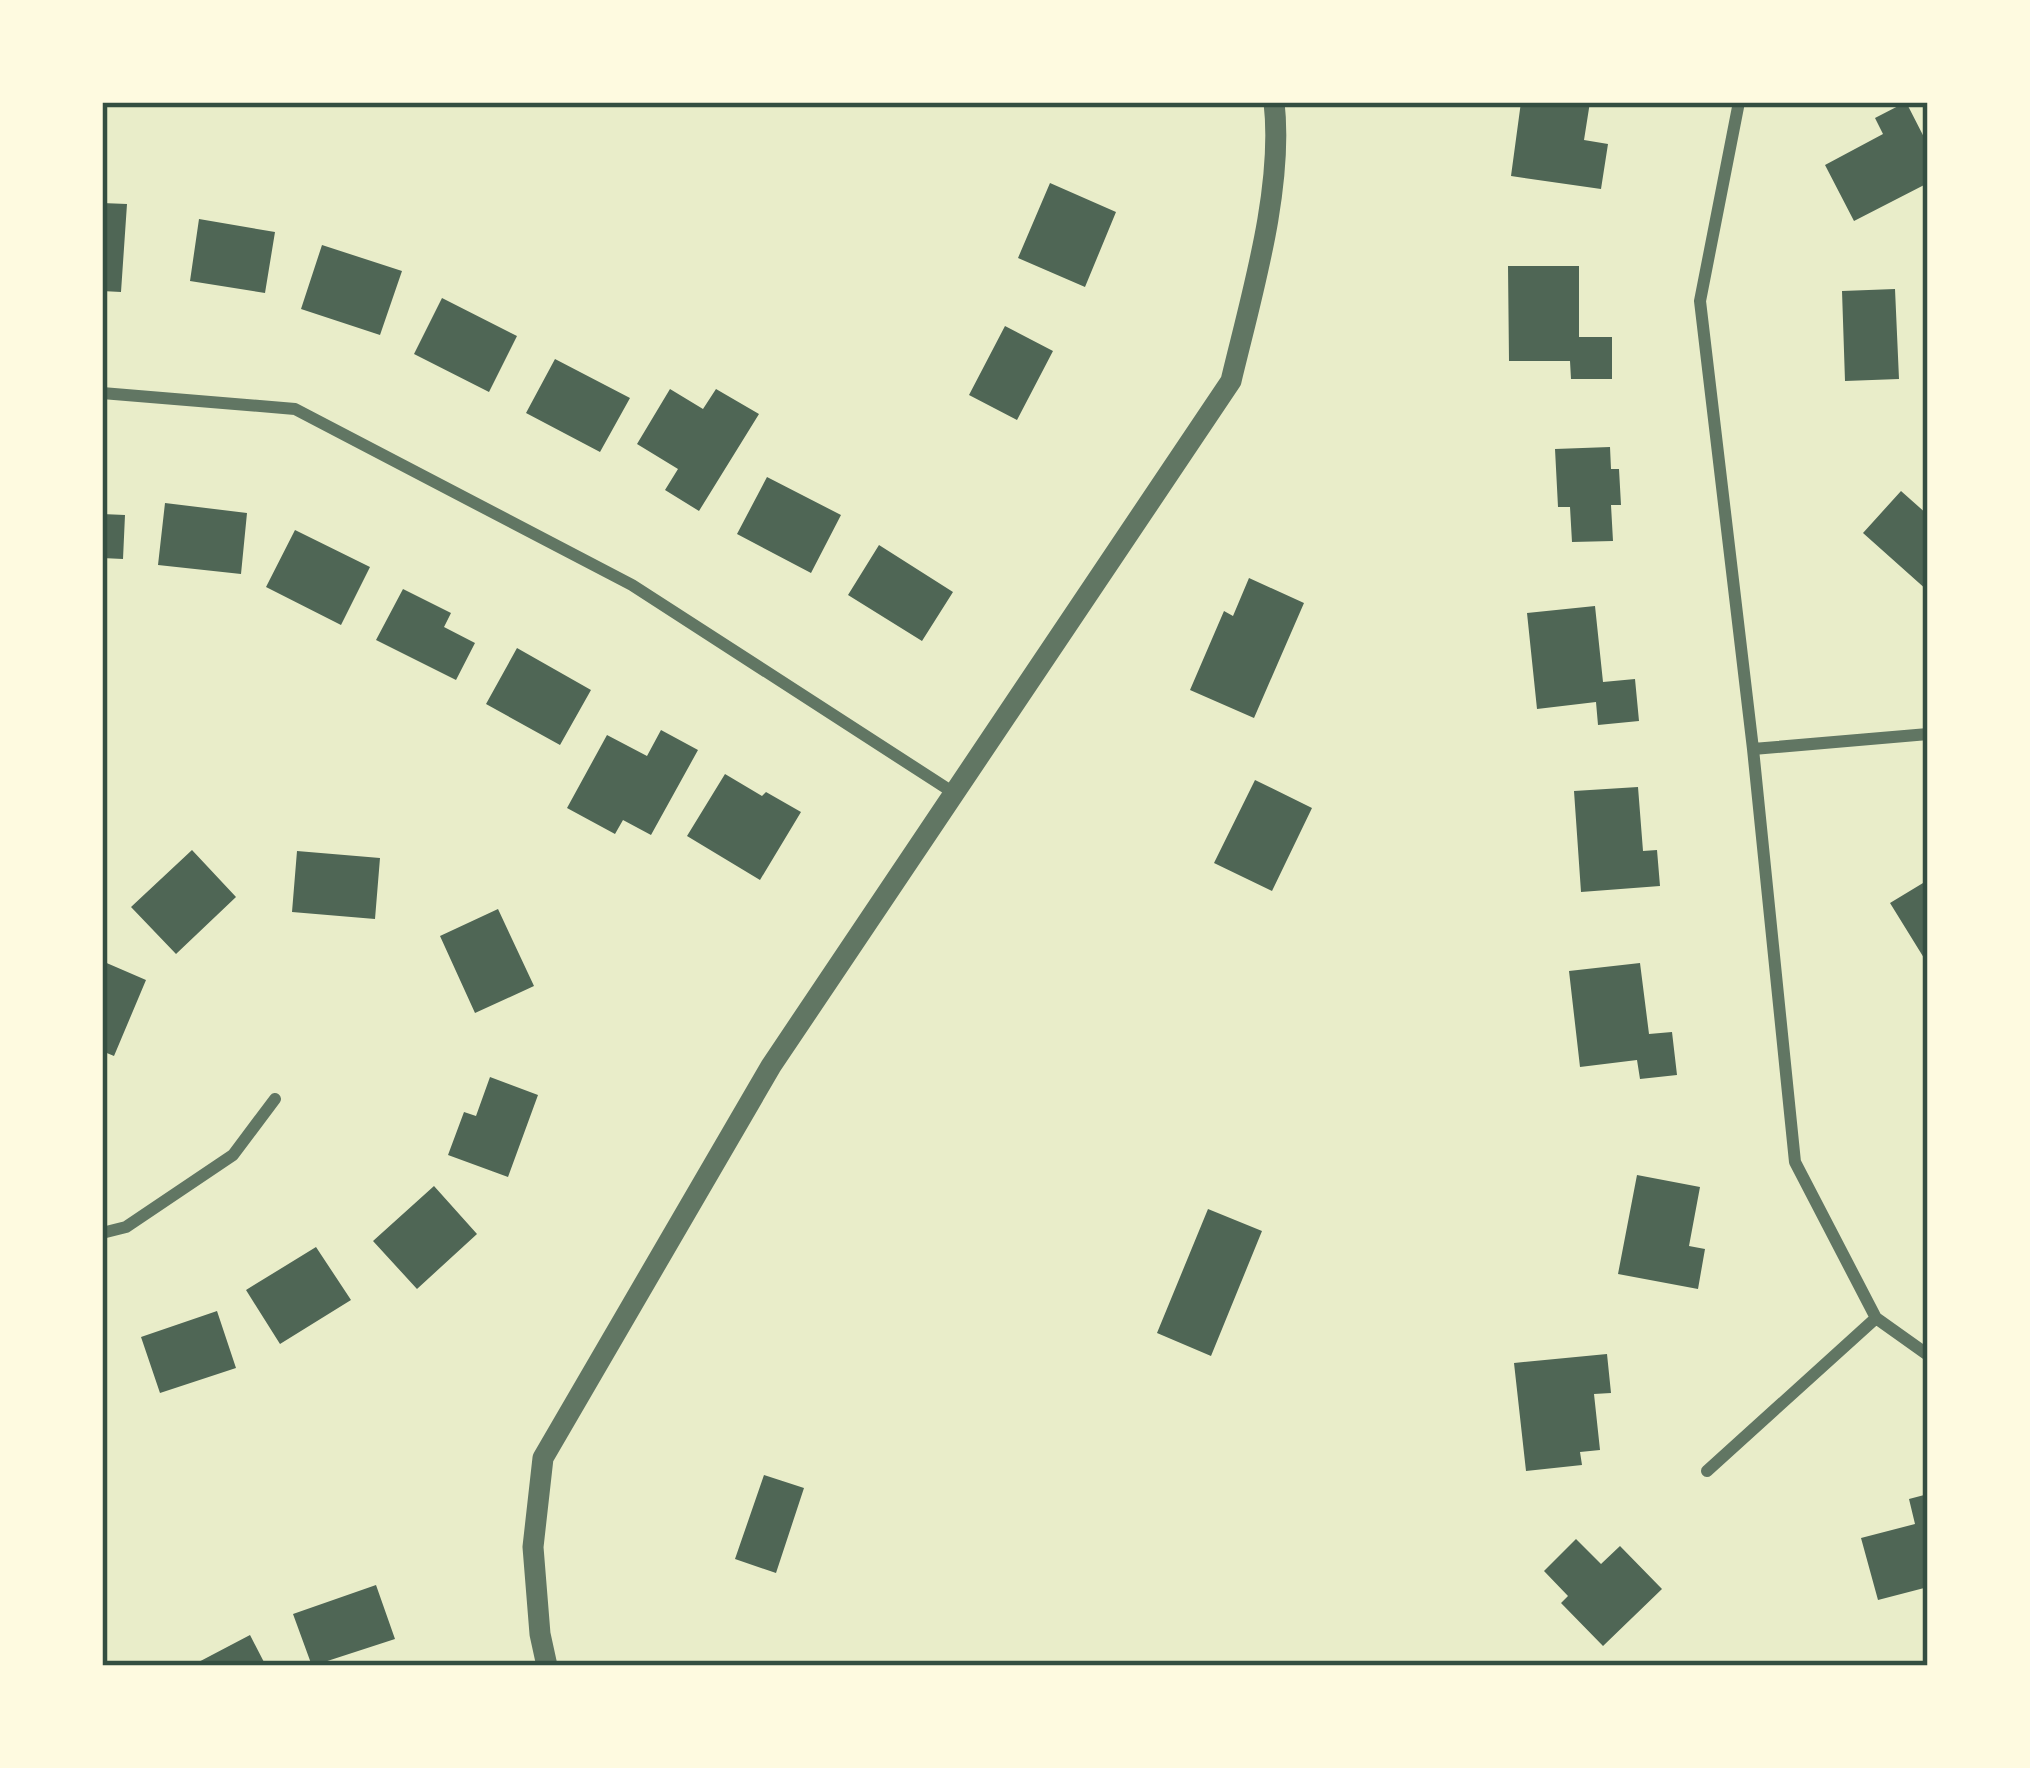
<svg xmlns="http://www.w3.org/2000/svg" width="2030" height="1768" font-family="Barlow,sans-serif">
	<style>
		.building { fill: #4f6655 }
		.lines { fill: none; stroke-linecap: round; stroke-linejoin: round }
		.minor { stroke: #617663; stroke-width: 12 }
		.tertiary { stroke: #617663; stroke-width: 21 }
		.neatline { fill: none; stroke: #344e41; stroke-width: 4.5 }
	</style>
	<rect width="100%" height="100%" fill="#e9edc9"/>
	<path class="building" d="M 1521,102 L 1590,102 L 1584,140 L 1608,144 L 1601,189 L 1511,176 Z
		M 1906,102 L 1928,145 L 1928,183 L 1854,221 L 1825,165 L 1883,134 L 1875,118 Z
		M 1050,183 L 1116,212 L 1085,287 L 1018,258 Z
		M 102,203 L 127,204 L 121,292 L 102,291 Z
		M 199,219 L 275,232 L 265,293 L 190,281 Z
		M 322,245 L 402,271 L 380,335 L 301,309 Z
		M 1508,266 L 1579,266 L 1579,337 L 1612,337 L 1612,379 L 1571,379 L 1570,361 L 1509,361 Z
		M 1895,289 L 1899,379 L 1845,381 L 1842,291 Z
		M 442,298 L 517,336 L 489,392 L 414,354 Z
		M 1005,326 L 1053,351 L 1017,420 L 969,395 Z
		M 555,359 L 630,398 L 600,452 L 526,413 Z
		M 670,389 L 703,409 L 716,389 L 759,414 L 699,511 L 665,490 L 678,469 L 637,444 Z
		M 1610,447 L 1611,469 L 1619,469 L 1621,505 L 1611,505 L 1613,541 L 1572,542 L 1570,507 L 1558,507 L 1555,449 Z
		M 767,477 L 841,515 L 811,573 L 737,534 Z
		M 1901,491 L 1928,515 L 1928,591 L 1863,533 Z
		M 165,503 L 247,513 L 241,574 L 158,565 Z
		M 102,514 L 125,515 L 123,559 L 102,558 Z
		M 295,530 L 370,567 L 341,625 L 266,587 Z
		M 879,545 L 953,592 L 922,641 L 848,595 Z
		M 1249,578 L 1304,603 L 1254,718 L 1190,690 L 1224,611 L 1233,616 Z
		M 403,589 L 451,613 L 444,627 L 475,643 L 456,680 L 376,640 Z
		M 1595,606 L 1603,682 L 1635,679 L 1639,721 L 1598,725 L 1596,702 L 1537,709 L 1527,613 Z
		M 517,648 L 591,690 L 560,745 L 486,704 Z
		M 661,730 L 698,750 L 651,835 L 623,820 L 615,834 L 567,808 L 607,735 L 647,756 Z
		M 725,774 L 762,796 L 766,792 L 801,812 L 760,880 L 687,836 Z
		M 1255,780 L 1312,808 L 1272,891 L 1214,863 Z
		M 1638,787 L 1643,851 L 1657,850 L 1660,886 L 1581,892 L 1574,791 Z
		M 192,850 L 236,897 L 176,954 L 131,907 Z
		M 297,851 L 380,858 L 375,919 L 292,912 Z
		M 1928,880 L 1928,956 L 1924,958 L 1890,903 Z
		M 498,909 L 534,986 L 475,1013 L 440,936 Z
		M 102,961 L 146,980 L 114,1056 L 102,1051 Z
		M 1640,963 L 1649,1034 L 1672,1032 L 1677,1075 L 1640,1079 L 1637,1060 L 1580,1067 L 1569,971 Z
		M 490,1077 L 538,1095 L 508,1177 L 448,1155 L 464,1112 L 476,1116 Z
		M 1637,1175 L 1700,1187 L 1689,1246 L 1705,1249 L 1698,1289 L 1618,1274 Z
		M 434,1186 L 477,1234 L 417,1289 L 373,1241 Z
		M 1208,1209 L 1262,1231 L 1211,1356 L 1157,1333 Z
		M 316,1247 L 351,1300 L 280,1344 L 246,1290 Z
		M 217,1311 L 236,1368 L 160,1393 L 141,1337 Z
		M 1607,1354 L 1611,1393 L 1594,1394 L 1600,1450 L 1580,1452 L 1582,1465 L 1526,1471 L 1514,1363 Z
		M 764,1475 L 804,1488 L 776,1573 L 735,1559 Z
		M 1928,1494 L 1928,1587 L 1878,1600 L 1861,1538 L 1915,1524 L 1909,1499 Z
		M 1576,1539 L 1601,1564 L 1620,1546 L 1662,1589 L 1603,1646 L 1561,1603 L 1568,1596 L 1544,1571 Z
		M 376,1585 L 395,1639 L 312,1666 L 293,1614 Z
		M 250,1635 L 266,1666 L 191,1666 Z"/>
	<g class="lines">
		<path class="minor" d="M 1739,102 L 1700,301 L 1753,749 L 1795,1162 L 1876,1318 L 1928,1355
			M 102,393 L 295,409 L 632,585 L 954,793
			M 1753,749 L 1928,734
			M 102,1233 L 126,1227 L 233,1155 L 275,1099
			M 1707,1471 L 1876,1318"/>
		<path class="tertiary" d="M 547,1666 L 540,1634 L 533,1547 L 543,1458 L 771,1066 L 1231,381 C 1251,297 1284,188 1274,102"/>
	</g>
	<rect width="2030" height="1768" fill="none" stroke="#fefae0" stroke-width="210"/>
	<rect x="105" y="105" width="1820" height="1558" class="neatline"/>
</svg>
